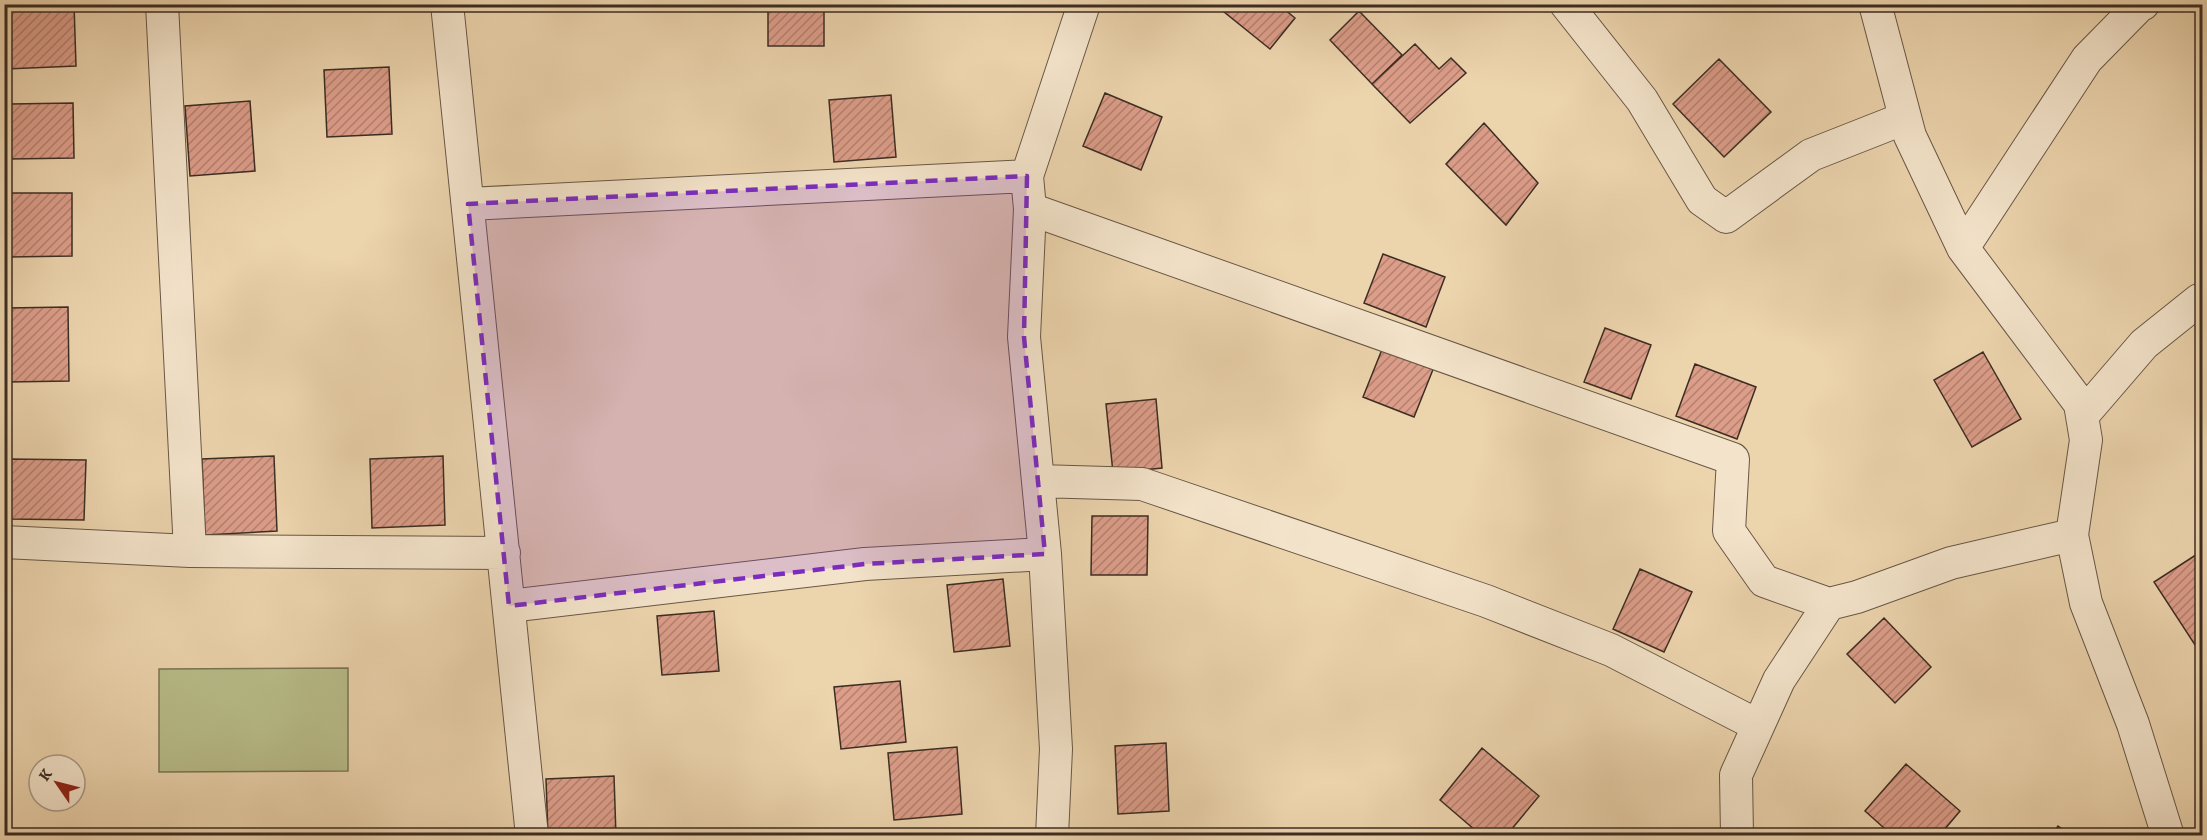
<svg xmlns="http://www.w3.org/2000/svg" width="2207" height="840" font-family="Alegreya,serif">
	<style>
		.pitch { fill: #b8bd8a; stroke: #7a7556; stroke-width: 1.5 }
		.building { fill: url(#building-hatch); stroke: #3c2d23; stroke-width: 1.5 }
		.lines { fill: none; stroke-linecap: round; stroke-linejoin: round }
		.minor-casing { stroke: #685746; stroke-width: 34 }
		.minor { stroke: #f3e3ca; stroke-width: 32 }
		.marked { fill: #7b2cbf; fill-opacity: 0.2; stroke: #7b2cbf; stroke-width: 4.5; stroke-dasharray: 12 8; stroke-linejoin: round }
	</style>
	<defs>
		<pattern id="building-hatch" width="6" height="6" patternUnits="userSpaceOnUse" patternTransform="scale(1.5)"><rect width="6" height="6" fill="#dc9d89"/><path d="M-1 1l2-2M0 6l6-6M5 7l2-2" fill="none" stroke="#b48070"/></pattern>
	</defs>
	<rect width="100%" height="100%" fill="#ecd4ad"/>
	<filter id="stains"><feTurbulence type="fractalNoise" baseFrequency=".00333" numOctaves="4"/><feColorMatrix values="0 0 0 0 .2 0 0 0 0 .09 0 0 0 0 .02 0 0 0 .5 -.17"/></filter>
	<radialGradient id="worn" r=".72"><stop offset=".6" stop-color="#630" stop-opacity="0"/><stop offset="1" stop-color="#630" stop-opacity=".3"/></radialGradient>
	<path class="pitch" d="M 348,668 L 348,771 L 159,772 L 159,669 Z"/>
	<path class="building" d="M 4,4 L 74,4 L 76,66 L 6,69 Z
		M 768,4 L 824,4 L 824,46 L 768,46 Z
		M 1220,4 L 1278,4 L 1295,18 L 1270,49 L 1218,7 Z
		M 1359,11 L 1402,55 L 1372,84 L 1330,40 Z
		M 1415,44 L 1439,69 L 1451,58 L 1466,73 L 1410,123 L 1372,84 Z
		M 1719,59 L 1771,112 L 1724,157 L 1673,104 Z
		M 389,67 L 392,134 L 327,137 L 324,70 Z
		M 1105,93 L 1162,117 L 1141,170 L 1083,146 Z
		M 891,95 L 896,157 L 834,162 L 829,100 Z
		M 250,101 L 255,171 L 190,176 L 185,106 Z
		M 73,103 L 74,158 L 10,159 L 10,104 Z
		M 1484,123 L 1538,183 L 1506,225 L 1446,164 Z
		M 8,193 L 72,193 L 72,256 L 9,257 Z
		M 1383,254 L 1445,277 L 1426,327 L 1364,303 Z
		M 68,307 L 69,381 L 8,382 L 7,308 Z
		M 1605,328 L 1651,345 L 1631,399 L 1584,382 Z
		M 1383,347 L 1434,367 L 1414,417 L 1363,397 Z
		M 1983,352 L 2021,419 L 1972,447 L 1934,380 Z
		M 1695,364 L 1756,387 L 1737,439 L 1676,416 Z
		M 1156,399 L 1162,468 L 1113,473 L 1106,404 Z
		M 274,456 L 277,531 L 205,535 L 202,459 Z
		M 443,456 L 445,525 L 372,528 L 370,459 Z
		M 10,459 L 86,460 L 84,520 L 9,519 Z
		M 1092,516 L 1148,516 L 1147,575 L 1091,575 Z
		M 2202,551 L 2202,644 L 2197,648 L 2154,582 Z
		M 1640,569 L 1692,592 L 1664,652 L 1613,629 Z
		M 1003,579 L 1010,646 L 954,652 L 947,585 Z
		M 714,611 L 719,671 L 662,675 L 657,616 Z
		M 1884,618 L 1931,667 L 1895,703 L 1847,654 Z
		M 900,681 L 906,742 L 841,749 L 834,687 Z
		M 1166,743 L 1169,811 L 1118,814 L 1115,746 Z
		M 957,747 L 962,814 L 894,820 L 888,753 Z
		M 1482,748 L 1539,796 L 1506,836 L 1482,836 L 1440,800 Z
		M 1906,764 L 1960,811 L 1939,836 L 1893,836 L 1865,811 Z
		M 614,776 L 616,836 L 548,836 L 546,779 Z
		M 2058,826 L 2072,836 L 2051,836 Z"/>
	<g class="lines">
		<defs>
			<path id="minor" d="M 162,4 L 190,551
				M 447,4 L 532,836
				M 1566,4 L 1642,100 L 1702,200 L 1726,217 L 1811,155 L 1905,118
				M 1875,4 L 1910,136 L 1963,248 L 2080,404 L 2086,440 L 2072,535 L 2086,603 L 2133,724 L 2168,836
				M 468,204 L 1027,176
				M 1030,209 L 1733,459 L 1729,531 L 1764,581 L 1829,604 L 1857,597 L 1951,563 L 2072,535
				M 1963,248 L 2087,59 L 2139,6 L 2143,4
				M 2082,416 L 2144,344 L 2199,300
				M 1038,481 L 1142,484 L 1486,601 L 1611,650 L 1757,725
				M 4,542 L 190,551 L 504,553
				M 509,606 L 865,564 L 1045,554
				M 1052,836 L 1056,749 L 1045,554 L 1024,337 L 1030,209 L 1027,176 L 1084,4
				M 1737,836 L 1736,775 L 1779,680 L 1829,604"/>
		</defs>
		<use href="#minor" class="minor-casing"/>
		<use href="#minor" class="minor"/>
	</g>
	<path class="marked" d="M 1027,176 L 1024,337 L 1045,554 L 865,564 L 509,606 L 468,204 Z"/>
	<rect width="2207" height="840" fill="none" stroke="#ecd4ad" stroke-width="24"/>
	<rect x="6" y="6" width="2195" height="828" fill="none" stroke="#3c2d23" stroke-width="3"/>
	<rect x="12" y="12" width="2183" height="816" fill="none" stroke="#3c2d23" stroke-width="1.5"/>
	<g transform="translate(57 783) rotate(305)"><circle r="28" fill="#f3e3ca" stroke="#aa9a87" stroke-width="1.5"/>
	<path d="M0-4.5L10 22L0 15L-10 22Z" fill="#8f2418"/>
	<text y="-9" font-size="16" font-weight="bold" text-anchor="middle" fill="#3c2d23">K</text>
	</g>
	<rect width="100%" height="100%" filter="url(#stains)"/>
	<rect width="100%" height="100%" fill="url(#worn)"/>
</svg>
